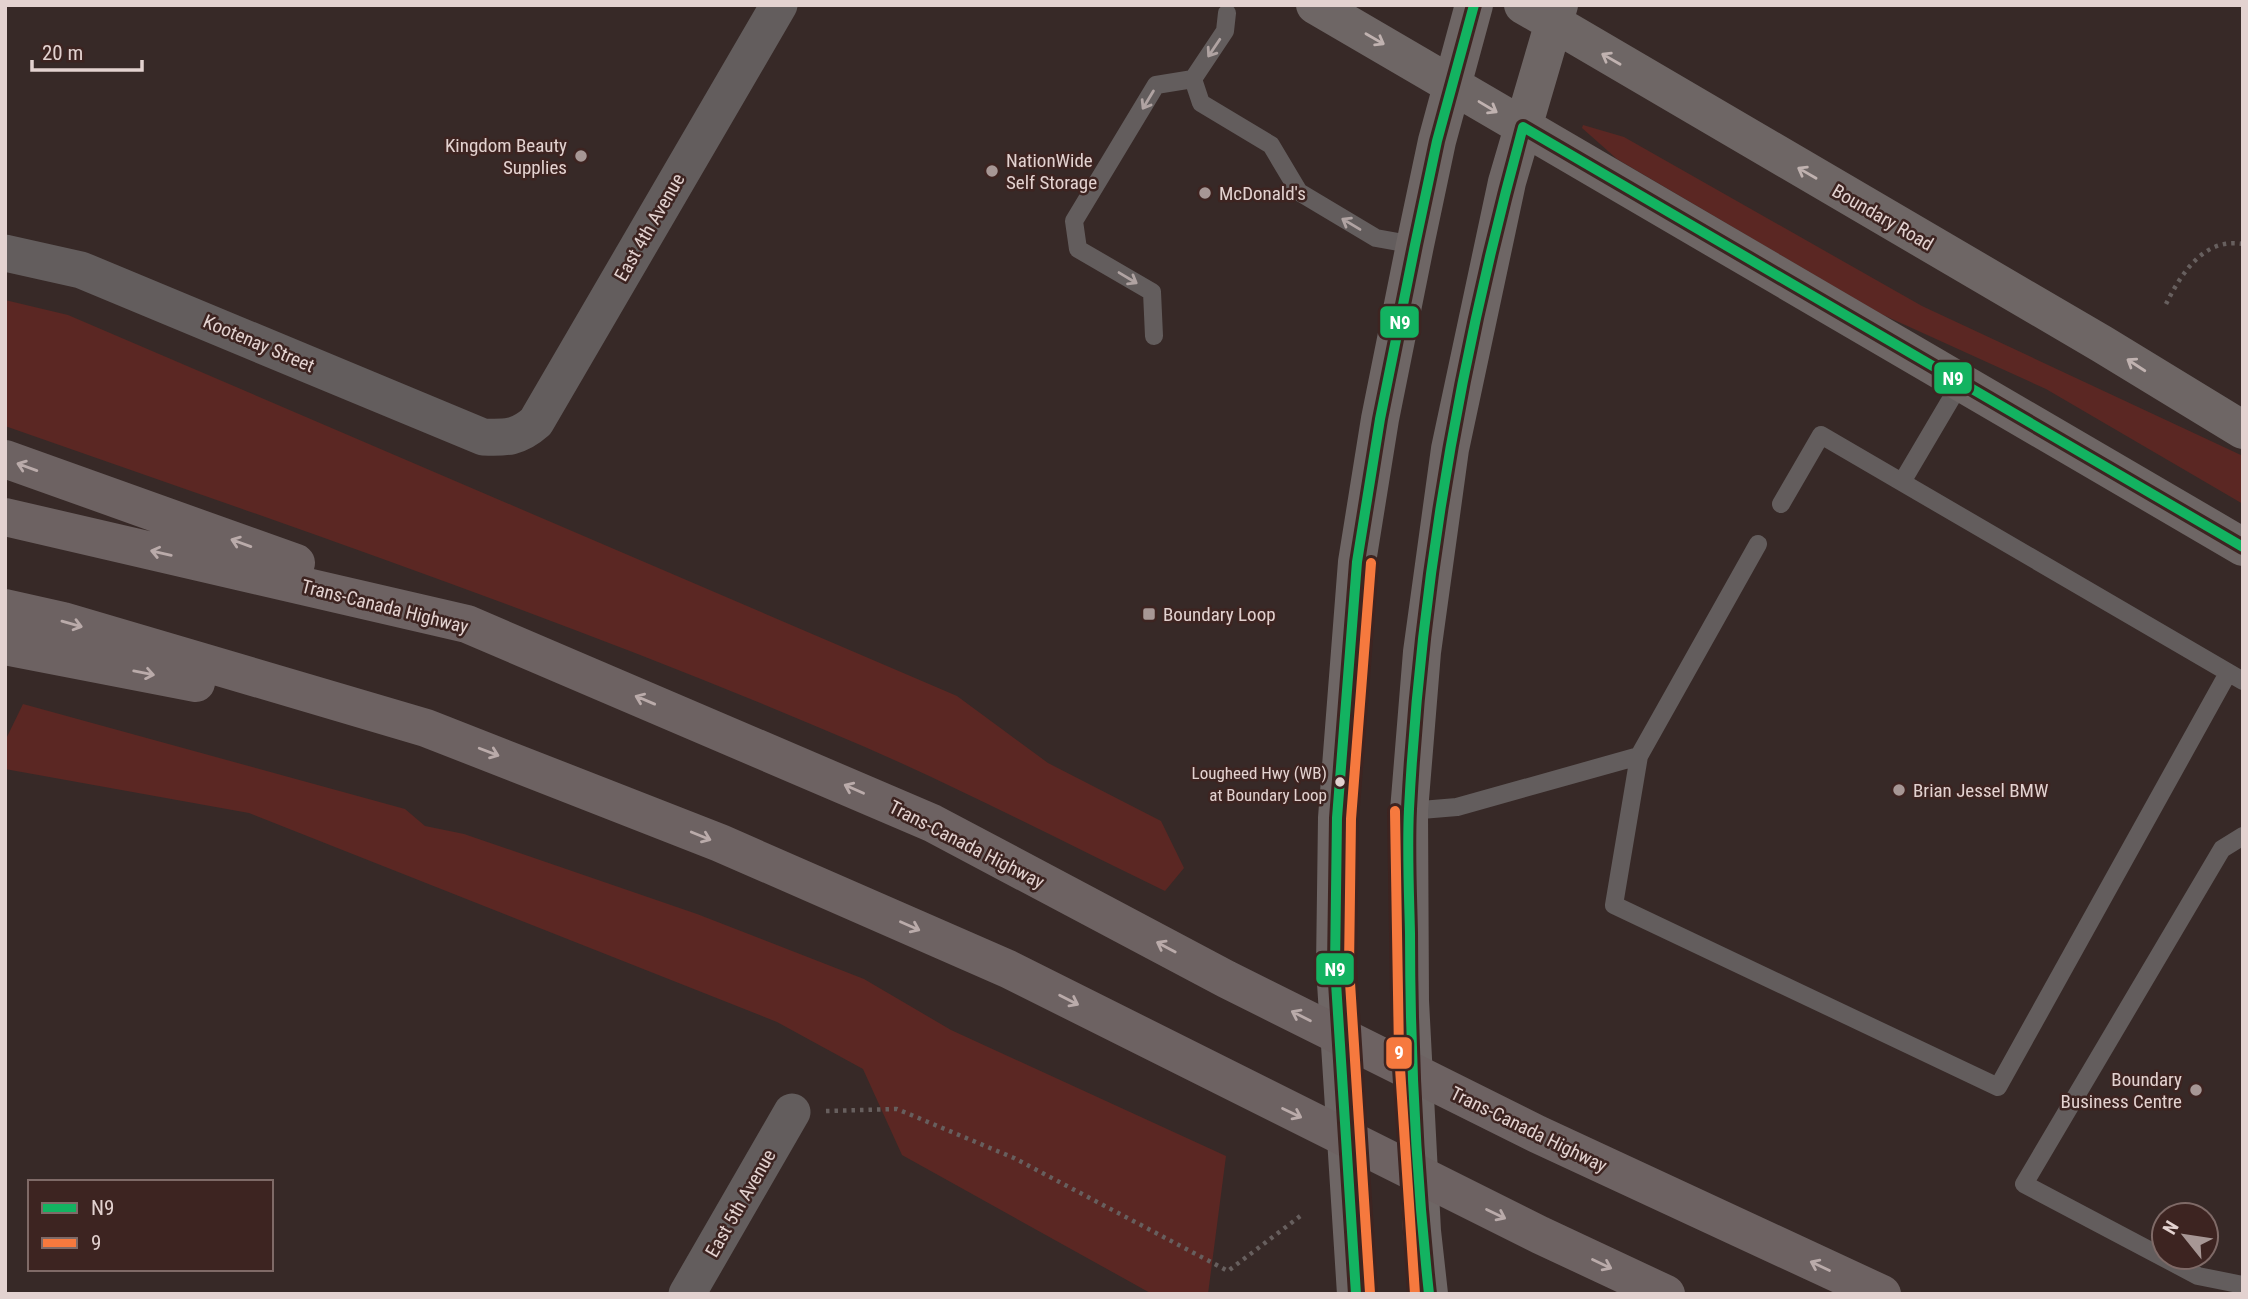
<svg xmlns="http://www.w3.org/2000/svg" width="2248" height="1299" font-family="'Roboto Condensed',sans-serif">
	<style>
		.green { fill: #5b2723 }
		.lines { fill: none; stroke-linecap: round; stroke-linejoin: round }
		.path { stroke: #675f5e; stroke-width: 4.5; stroke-dasharray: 3.5 5; stroke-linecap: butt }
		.lane { stroke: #635d5d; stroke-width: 18 }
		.street { stroke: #635d5d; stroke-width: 37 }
		.primary { stroke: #6e6665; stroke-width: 38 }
		.highway { stroke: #6d6262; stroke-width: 38 }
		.bus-1-casing { stroke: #3d2421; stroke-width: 16 }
		.bus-2-casing { stroke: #3d2421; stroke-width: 16 }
		.bus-1 { stroke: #13b361; stroke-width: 10 }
		.bus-2 { stroke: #f6793e; stroke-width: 10 }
		.oneway { stroke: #c0b2b0 }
		.oneway2 { stroke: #b0a3a2 }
		.oneway3 { stroke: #baabaa }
		.poi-dot { fill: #a79795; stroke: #3d2421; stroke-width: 2.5 }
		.bus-dot { fill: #e3d2d0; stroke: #3d2421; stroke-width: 2.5 }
		.labels { text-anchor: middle; stroke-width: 5; stroke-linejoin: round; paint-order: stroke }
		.bus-label { font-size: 17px; fill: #e3d2d0; stroke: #3d2421; text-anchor: end }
		.poi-label { font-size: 19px; fill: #e3d2d0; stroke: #3d2421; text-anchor: start }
		.street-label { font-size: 19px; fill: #e3d2d0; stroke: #3d2421 }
		.line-badge { stroke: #3d2421; stroke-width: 2.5 }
		.badge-label { font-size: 19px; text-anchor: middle; font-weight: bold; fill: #fff }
	</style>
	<rect width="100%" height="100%" fill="#372927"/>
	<path class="green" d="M 1583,125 L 1624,137 L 1922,306 L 2243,456 L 2243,504 L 2046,389 L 1881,314 L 1617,159 L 1582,128 Z
		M 5,300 L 68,315 L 957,696 L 1048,763 L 1161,821 L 1184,868 L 1165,891 C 1065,843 966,791 865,747 C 584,626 294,527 5,426 Z
		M 23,704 L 405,809 L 425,826 L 464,834 L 697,914 L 864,979 L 951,1030 L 1226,1156 L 1208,1294 L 1152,1294 L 902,1155 L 863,1069 L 777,1022 L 249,813 L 5,769 L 5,741 Z"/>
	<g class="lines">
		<path class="path" d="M 2166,304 C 2181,274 2204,237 2243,244
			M 826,1111 L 897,1109 L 1014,1158 L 1228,1271 L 1303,1214"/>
		<path class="lane" d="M 1193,79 L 1225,31 L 1227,13
			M 1154,336 L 1152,292 L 1078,249 L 1074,221 L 1156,85 L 1193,79 L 1201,103 L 1271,145 L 1299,192 L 1376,238 L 1415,245
			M 1902,482 L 1961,382
			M 1781,504 L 1821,435 L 2243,681
			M 1639,756 L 1614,905 L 1998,1087 L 2228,673
			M 1409,811 L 1457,807 L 1639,756 L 1758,544
			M 2243,836 L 2222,849 L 2024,1184 L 2198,1276 L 2243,1285"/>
		<path class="street" d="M 5,253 L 81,270 L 483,437 C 506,438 518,438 536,422 L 779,5
			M 687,1294 L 792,1112"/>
		<path class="primary" d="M 1315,5 L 2243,547
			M 1523,5 L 2102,344 L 2243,430
			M 1356,1294 L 1335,967 L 1337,818 L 1357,562 L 1380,419 L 1415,245 L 1437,141 L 1474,5
			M 1429,1294 L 1422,1231 L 1410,1001 L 1409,811 L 1422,652 L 1450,449 L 1507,182 L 1559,5"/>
		<path class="highway" d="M 5,459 L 296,563
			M 5,517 L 467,624 L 932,823 L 1226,979 L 1537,1134 L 1882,1294
			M 5,608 L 63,621 L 426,728 L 720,843 L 1008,969 L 1540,1235 L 1666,1294
			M 5,646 L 196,683"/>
		<defs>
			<path id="bus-1" d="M 1356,1294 L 1335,967 L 1337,818 L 1357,562 L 1380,419 L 1415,245 L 1437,141 L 1474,5
				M 1429,1294 C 1416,1174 1410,1053 1410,933 C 1409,892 1407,850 1409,809 C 1421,579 1462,349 1523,127 L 2243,547"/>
			<path id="bus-2" d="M 1395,811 L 1399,1053 L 1415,1294
				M 1370,1293 L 1349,967 L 1351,819 L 1371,563"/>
		</defs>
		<use href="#bus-1" class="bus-1-casing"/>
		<use href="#bus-2" class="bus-2-casing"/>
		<use href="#bus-1" class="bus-1"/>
		<use href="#bus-2" class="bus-2"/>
	</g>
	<defs><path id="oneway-shaft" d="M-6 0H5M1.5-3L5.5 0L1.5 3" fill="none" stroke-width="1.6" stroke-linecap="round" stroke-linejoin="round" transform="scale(1.75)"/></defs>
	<g class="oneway">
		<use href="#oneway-shaft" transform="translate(1375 39) rotate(30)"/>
		<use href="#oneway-shaft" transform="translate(1611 59) rotate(-150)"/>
		<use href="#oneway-shaft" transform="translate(1488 107) rotate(31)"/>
		<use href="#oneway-shaft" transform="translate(1807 173) rotate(-150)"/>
		<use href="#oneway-shaft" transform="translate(2136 365) rotate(-147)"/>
	</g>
	<g class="oneway2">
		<use href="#oneway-shaft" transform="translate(1214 48) rotate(124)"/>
		<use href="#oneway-shaft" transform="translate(1148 100) rotate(121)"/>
		<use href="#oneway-shaft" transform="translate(1351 224) rotate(-149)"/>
		<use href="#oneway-shaft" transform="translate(1128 278) rotate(31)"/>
	</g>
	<g class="oneway3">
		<use href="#oneway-shaft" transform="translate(27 467) rotate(-160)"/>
		<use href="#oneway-shaft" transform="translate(241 543) rotate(-160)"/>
		<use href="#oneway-shaft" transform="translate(161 553) rotate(-167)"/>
		<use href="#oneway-shaft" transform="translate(72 624) rotate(16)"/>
		<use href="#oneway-shaft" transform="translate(144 673) rotate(11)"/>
		<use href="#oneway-shaft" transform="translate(645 700) rotate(-157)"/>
		<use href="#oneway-shaft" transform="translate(489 752) rotate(21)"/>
		<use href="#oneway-shaft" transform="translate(854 789) rotate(-156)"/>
		<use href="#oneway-shaft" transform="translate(701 836) rotate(22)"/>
		<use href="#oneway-shaft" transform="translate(910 926) rotate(24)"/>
		<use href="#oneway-shaft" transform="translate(1166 947) rotate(-152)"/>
		<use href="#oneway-shaft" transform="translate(1069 1000) rotate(27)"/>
		<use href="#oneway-shaft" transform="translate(1301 1016) rotate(-153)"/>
		<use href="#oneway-shaft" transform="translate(1292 1113) rotate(26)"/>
		<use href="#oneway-shaft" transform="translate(1496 1214) rotate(26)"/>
		<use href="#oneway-shaft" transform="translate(1602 1264) rotate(25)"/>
		<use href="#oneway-shaft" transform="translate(1820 1266) rotate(-155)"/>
	</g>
	<g class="poi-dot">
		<circle cx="581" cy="156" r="7"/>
		<circle cx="992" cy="171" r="7"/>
		<circle cx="1205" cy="193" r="7"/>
		<rect x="1142" y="607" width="14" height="14" rx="3.5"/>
		<circle cx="1899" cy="790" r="7"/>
		<circle cx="2196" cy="1090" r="7"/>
	</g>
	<circle class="bus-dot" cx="1340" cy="782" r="6"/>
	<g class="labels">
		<g class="bus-label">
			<text x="1327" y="779">Lougheed Hwy (WB)<tspan x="1327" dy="22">at Boundary Loop</tspan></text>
		</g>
		<g class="poi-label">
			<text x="567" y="152" text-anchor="end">Kingdom Beauty<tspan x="567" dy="22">Supplies</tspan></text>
			<text x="1006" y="167">NationWide<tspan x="1006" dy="22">Self Storage</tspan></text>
			<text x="1219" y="200">McDonald's</text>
			<text x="1163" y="621">Boundary Loop</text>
			<text x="1913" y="797">Brian Jessel BMW</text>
			<text x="2182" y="1086" text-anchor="end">Boundary<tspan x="2182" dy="22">Business Centre</tspan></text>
		</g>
		<g class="street-label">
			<text transform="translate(1883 217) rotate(30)" y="7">Boundary Road</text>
			<text transform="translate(649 227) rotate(-60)" y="7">East 4th Avenue</text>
			<text transform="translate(259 343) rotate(23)" y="7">Kootenay Street</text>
			<text transform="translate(385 606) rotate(14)" y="7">Trans-Canada Highway</text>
			<text transform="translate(967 844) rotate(27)" y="7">Trans-Canada Highway</text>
			<text transform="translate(1529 1129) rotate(26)" y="7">Trans-Canada Highway</text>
			<text transform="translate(740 1203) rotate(-60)" y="7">East 5th Avenue</text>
		</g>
	</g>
	<g class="line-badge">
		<rect x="1379" y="305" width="41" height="34" rx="7" fill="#13b361"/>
		<rect x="1933" y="361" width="40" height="34" rx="7" fill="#13b361"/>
		<rect x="1315" y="952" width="40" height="34" rx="7" fill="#13b361"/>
		<rect x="1385" y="1036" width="28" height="34" rx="7" fill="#f6793e"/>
	</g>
	<g class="badge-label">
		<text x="1400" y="329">N9</text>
		<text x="1953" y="385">N9</text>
		<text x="1335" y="976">N9</text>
		<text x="1399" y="1059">9</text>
	</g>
	<rect width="2248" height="1299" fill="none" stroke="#e3d2d0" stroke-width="14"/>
	<rect x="28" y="1180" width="245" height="91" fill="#3d2421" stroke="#7f6a67" stroke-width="2"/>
	<rect x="42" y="1203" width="35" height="10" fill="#13b361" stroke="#7f6a67" stroke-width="2"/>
	<text x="91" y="1215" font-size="21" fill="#e3d2d0">N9</text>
	<rect x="42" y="1238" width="35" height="10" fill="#f6793e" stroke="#7f6a67" stroke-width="2"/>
	<text x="91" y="1250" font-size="21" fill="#e3d2d0">9</text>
	<g transform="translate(2185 1236) rotate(300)"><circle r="33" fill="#3d2421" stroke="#7f6a67" stroke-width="2"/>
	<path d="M0-5L12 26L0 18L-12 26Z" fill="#a79795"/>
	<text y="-10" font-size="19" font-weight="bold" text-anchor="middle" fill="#e3d2d0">N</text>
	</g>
	<path d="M32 60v10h110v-10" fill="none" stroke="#e3d2d0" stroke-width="3.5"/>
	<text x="42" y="60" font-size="21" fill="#e3d2d0" stroke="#3d2421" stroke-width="5" paint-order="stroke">20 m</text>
</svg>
